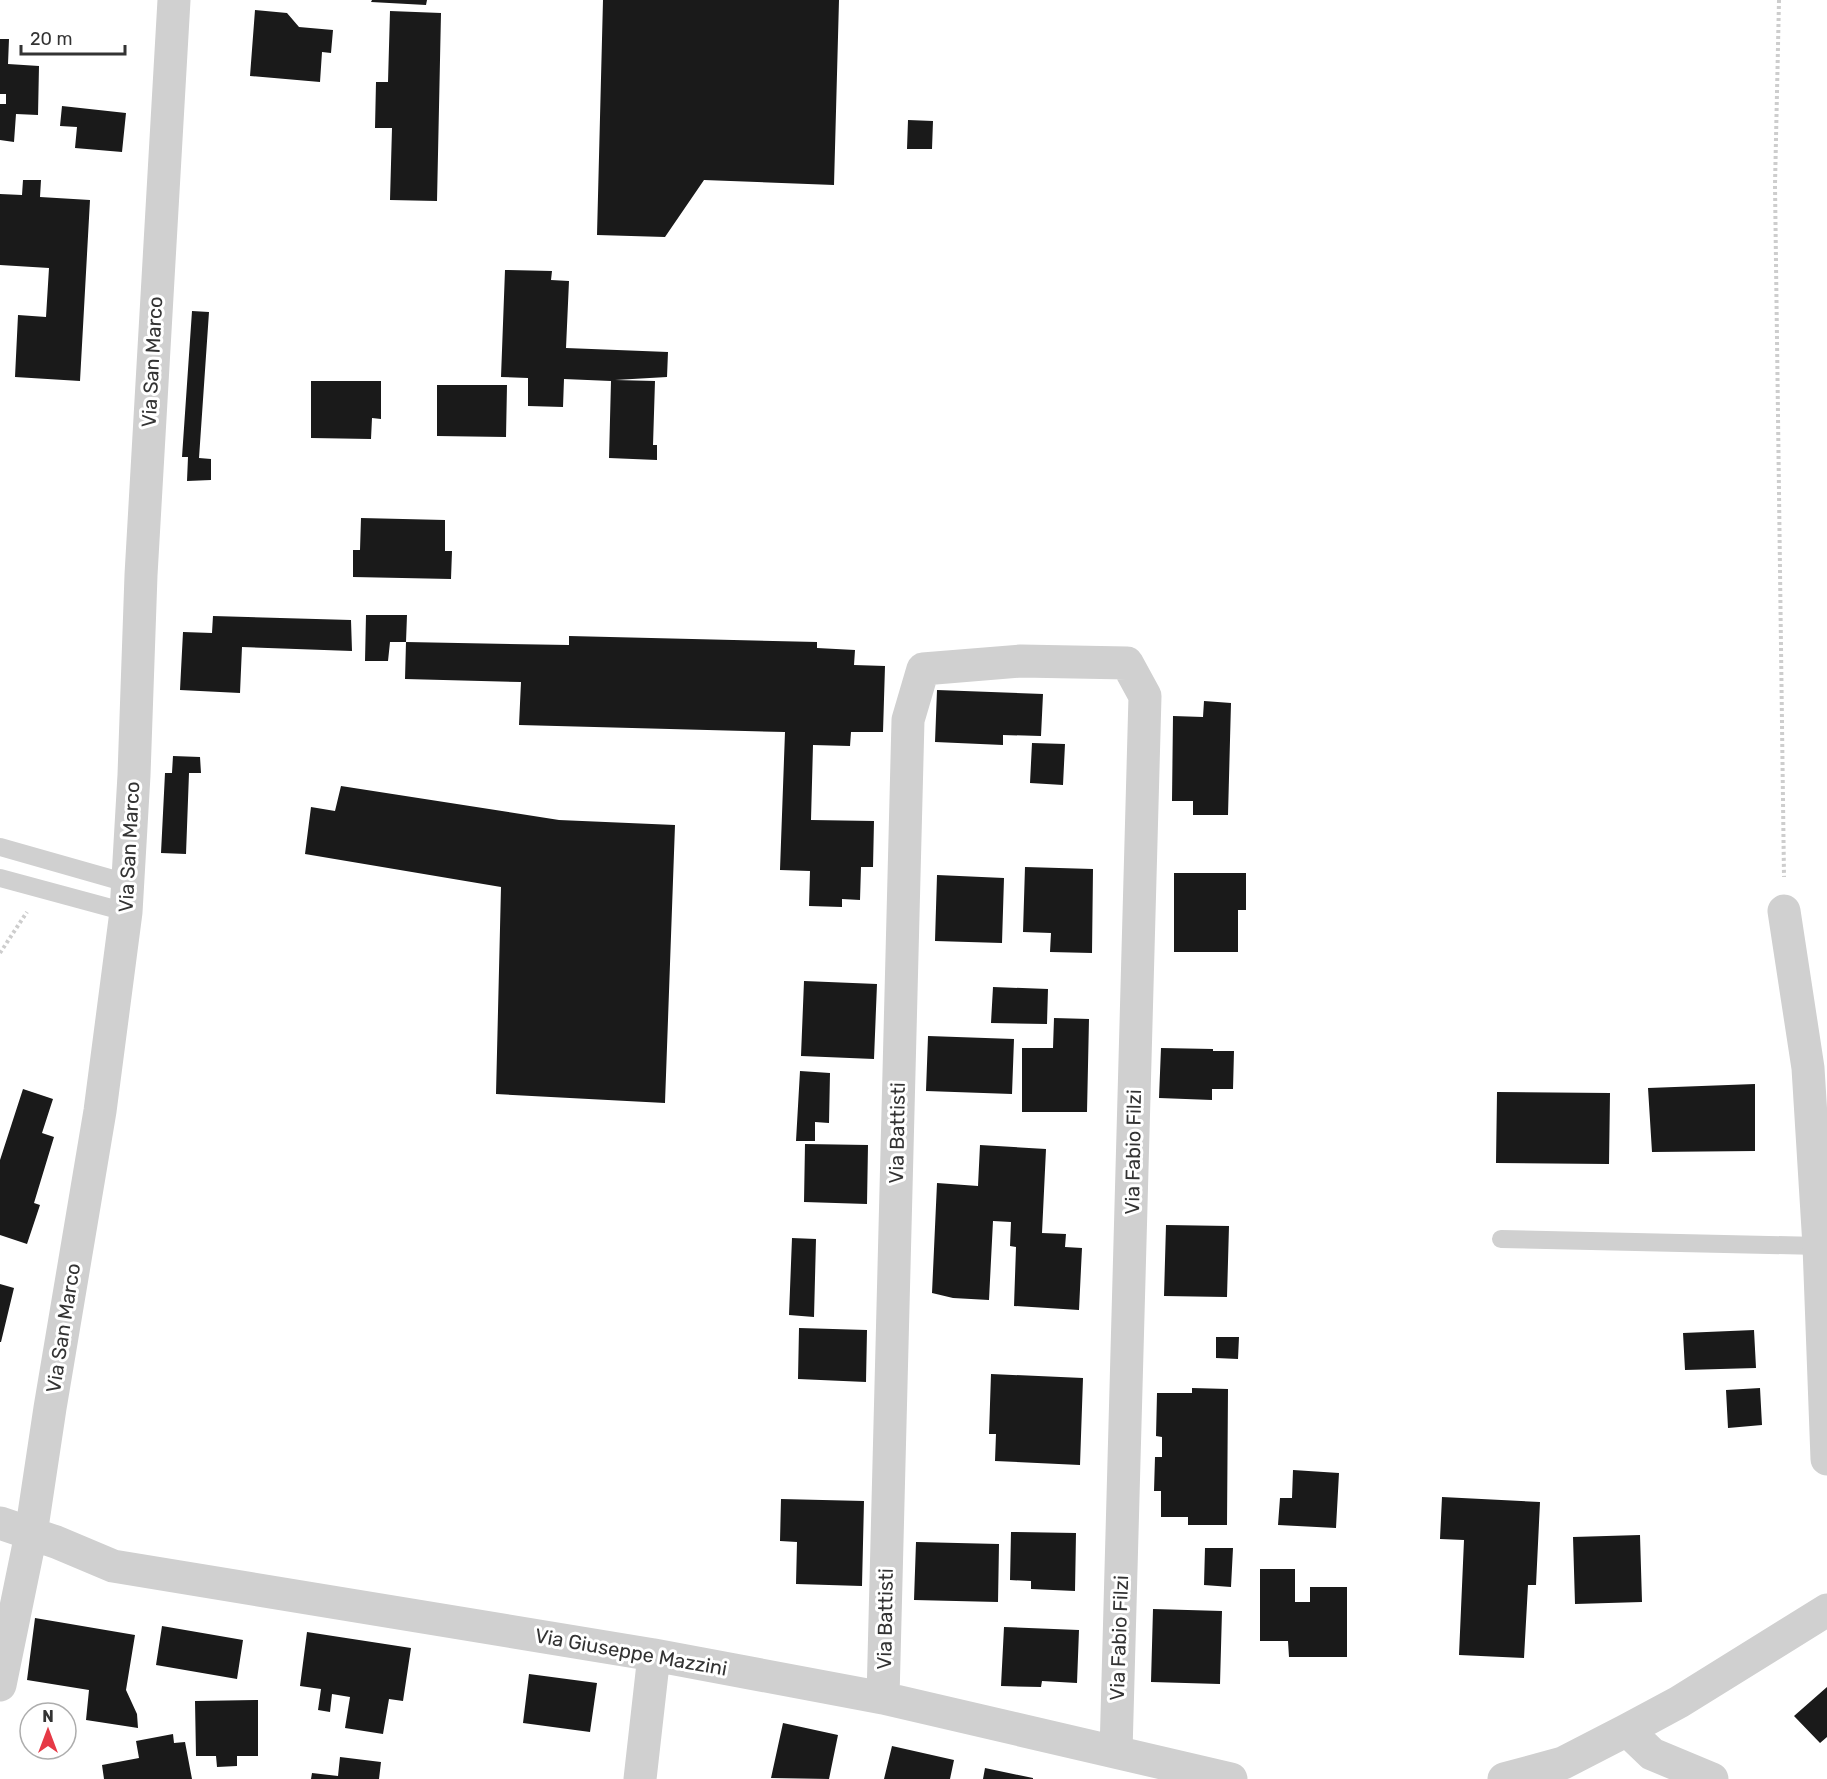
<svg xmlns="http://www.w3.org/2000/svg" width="1827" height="1779" font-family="Rubik,sans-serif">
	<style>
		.building { fill: #1a1a1a }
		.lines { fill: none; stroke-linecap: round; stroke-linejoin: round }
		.path { stroke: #cdcdcd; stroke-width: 4; stroke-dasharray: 3 3; stroke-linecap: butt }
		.lane { stroke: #d0d0d0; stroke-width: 18 }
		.street { stroke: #d0d0d0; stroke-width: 33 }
		.labels { text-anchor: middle; stroke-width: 6; stroke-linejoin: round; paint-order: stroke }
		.street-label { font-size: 20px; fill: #333; stroke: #fff }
	</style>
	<rect width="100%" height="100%" fill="#fff"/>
	<path class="building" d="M 372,0 L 427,0 L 426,5 L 371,2 Z
		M 603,0 L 839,0 L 834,185 L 704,180 L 665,237 L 597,235 Z
		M 255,10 L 287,13 L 299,27 L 333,30 L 331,53 L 322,52 L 320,82 L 250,76 Z
		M 390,11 L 441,13 L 437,201 L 390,200 L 392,128 L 375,128 L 376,82 L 388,82 Z
		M 0,39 L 9,39 L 8,64 L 39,66 L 38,115 L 16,114 L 14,142 L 0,140 L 0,104 L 6,104 L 6,94 L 0,94 Z
		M 62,106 L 126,113 L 122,152 L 75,148 L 77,127 L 60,126 Z
		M 908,120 L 933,121 L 932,149 L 907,149 Z
		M 23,180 L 41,180 L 40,197 L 90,200 L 80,381 L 15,377 L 18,315 L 46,317 L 49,268 L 0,265 L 0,194 L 22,195 Z
		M 505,270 L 552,271 L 551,280 L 569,281 L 566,348 L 668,352 L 667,377 L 615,380 L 655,381 L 653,445 L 657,445 L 657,460 L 609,458 L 611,381 L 564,379 L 563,407 L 528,406 L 528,378 L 501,377 Z
		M 192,311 L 209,312 L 199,458 L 211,459 L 211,480 L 187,481 L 188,457 L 182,457 Z
		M 311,381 L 381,381 L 381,419 L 372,418 L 371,439 L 311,438 Z
		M 437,385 L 507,385 L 506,437 L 437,436 Z
		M 361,518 L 445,520 L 445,551 L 452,551 L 451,579 L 353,577 L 353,550 L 360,550 Z
		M 366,615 L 407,615 L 406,642 L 390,642 L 388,661 L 365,661 Z
		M 213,616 L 351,620 L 352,651 L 242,647 L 240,693 L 180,690 L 183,632 L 212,633 Z
		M 569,636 L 817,642 L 817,648 L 855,650 L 854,665 L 885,666 L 883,732 L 851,732 L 850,746 L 813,745 L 811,820 L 874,821 L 873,867 L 861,867 L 860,900 L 842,899 L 842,907 L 809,906 L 810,871 L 780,870 L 785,732 L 519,725 L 521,682 L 405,679 L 406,642 L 569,645 Z
		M 937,690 L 1043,694 L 1041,736 L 1003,735 L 1003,745 L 935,742 Z
		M 1204,701 L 1231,703 L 1228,815 L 1193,815 L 1193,801 L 1172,801 L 1173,716 L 1203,717 Z
		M 1032,743 L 1065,744 L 1063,785 L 1030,783 Z
		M 173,756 L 200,757 L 201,773 L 189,773 L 186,854 L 161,853 L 165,773 L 172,773 Z
		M 341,786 L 559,820 L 675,825 L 665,1103 L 496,1094 L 501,887 L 305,854 L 311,807 L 335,811 Z
		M 1025,867 L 1093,869 L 1092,953 L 1050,952 L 1051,933 L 1023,932 Z
		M 1174,873 L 1246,873 L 1246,910 L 1238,910 L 1238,952 L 1174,952 Z
		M 937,875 L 1004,878 L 1002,943 L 935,941 Z
		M 804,981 L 877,984 L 874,1059 L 801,1056 Z
		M 993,987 L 1048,989 L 1047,1024 L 991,1023 Z
		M 1054,1018 L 1089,1019 L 1087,1112 L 1022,1112 L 1022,1048 L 1053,1048 Z
		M 928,1036 L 1014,1039 L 1012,1094 L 926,1091 Z
		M 1161,1048 L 1213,1049 L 1213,1051 L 1234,1051 L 1233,1089 L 1212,1089 L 1212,1100 L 1159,1098 Z
		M 800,1071 L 830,1073 L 829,1123 L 815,1122 L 815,1141 L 796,1141 Z
		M 1755,1084 L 1755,1151 L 1652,1152 L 1648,1088 Z
		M 23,1089 L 53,1099 L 42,1133 L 54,1137 L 34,1203 L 40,1205 L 27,1244 L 0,1235 L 0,1160 Z
		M 1497,1092 L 1610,1093 L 1609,1164 L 1496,1163 Z
		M 805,1144 L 868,1145 L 867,1204 L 804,1202 Z
		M 980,1145 L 1046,1149 L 1042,1233 L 1066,1234 L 1065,1247 L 1082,1248 L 1079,1310 L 1014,1306 L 1016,1247 L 1010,1246 L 1011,1222 L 993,1221 L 989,1300 L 953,1298 L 932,1293 L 937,1183 L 978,1186 Z
		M 1166,1225 L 1229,1226 L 1227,1297 L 1164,1296 Z
		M 792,1238 L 816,1239 L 814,1317 L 789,1315 Z
		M 0,1284 L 14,1288 L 1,1342 L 0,1342 Z
		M 799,1328 L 867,1330 L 866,1382 L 798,1379 Z
		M 1754,1330 L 1756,1368 L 1685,1370 L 1683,1333 Z
		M 1216,1337 L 1239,1337 L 1238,1359 L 1216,1358 Z
		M 991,1374 L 1083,1378 L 1080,1465 L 995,1461 L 996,1434 L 989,1434 Z
		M 1192,1388 L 1228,1389 L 1227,1525 L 1188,1525 L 1188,1517 L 1161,1517 L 1161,1491 L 1154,1491 L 1155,1457 L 1162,1457 L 1162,1437 L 1156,1436 L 1157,1393 L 1192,1393 Z
		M 1760,1388 L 1762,1425 L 1728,1428 L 1726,1390 Z
		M 1293,1470 L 1339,1473 L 1336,1528 L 1278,1525 L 1280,1498 L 1292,1498 Z
		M 1442,1497 L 1540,1502 L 1536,1585 L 1528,1585 L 1524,1658 L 1459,1655 L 1464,1540 L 1440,1539 Z
		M 781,1499 L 864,1501 L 862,1586 L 796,1584 L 797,1542 L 780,1541 Z
		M 1011,1532 L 1076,1533 L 1075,1591 L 1031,1589 L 1031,1581 L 1010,1580 Z
		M 1640,1535 L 1642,1602 L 1575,1604 L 1573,1537 Z
		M 916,1542 L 999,1544 L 998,1602 L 914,1600 Z
		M 1205,1548 L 1233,1548 L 1231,1587 L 1204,1585 Z
		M 1260,1569 L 1295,1569 L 1295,1602 L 1310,1602 L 1310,1587 L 1347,1587 L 1347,1657 L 1289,1657 L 1288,1641 L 1260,1641 Z
		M 1153,1609 L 1222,1611 L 1220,1684 L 1151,1682 Z
		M 35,1618 L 135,1635 L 126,1690 L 137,1714 L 138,1728 L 86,1720 L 89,1690 L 27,1680 Z
		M 162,1626 L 243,1640 L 237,1679 L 156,1665 Z
		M 1004,1627 L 1079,1630 L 1077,1683 L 1042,1681 L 1041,1687 L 1001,1686 Z
		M 307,1632 L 411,1648 L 403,1701 L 389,1699 L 383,1734 L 345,1728 L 350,1697 L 332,1694 L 330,1712 L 318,1710 L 321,1689 L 300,1686 Z
		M 529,1674 L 597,1683 L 590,1732 L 523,1723 Z
		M 1827,1687 L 1827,1737 L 1820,1743 L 1794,1716 Z
		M 258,1700 L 258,1756 L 237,1756 L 237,1766 L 217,1767 L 216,1756 L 196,1756 L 195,1701 Z
		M 783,1723 L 838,1735 L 829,1779 L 771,1778 Z
		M 173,1734 L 174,1743 L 185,1742 L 192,1779 L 104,1779 L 102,1765 L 139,1758 L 136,1741 Z
		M 892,1746 L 954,1760 L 950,1779 L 884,1779 Z
		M 340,1757 L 381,1762 L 379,1779 L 311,1779 L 312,1773 L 338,1776 Z
		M 985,1768 L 1033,1778 L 1033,1779 L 983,1779 Z"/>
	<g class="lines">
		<path class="path" d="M 1779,0 L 1775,185 L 1784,877
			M 0,953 L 27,912"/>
		<path class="lane" d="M 0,847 L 127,883
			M 0,878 L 126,912
			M 1501,1239 L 1819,1246"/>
		<path class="street" d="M 1784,911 L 1808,1068 L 1819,1246 L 1827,1459
			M 0,1523 L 56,1542 L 113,1566 L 654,1655 L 883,1698 L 1231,1779
			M 0,1685 L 31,1534 L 50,1408 L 100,1111 L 126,912 L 134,775 L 141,575 L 174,0
			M 883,1698 L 908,720 L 923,669 L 1021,661 L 1127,663 L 1145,696 L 1116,1752
			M 1627,1730 L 1652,1754 L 1712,1779
			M 640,1779 L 654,1655
			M 1504,1779 L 1563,1763 L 1627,1730 L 1679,1702 L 1827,1610"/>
	</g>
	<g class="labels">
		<g class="street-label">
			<text transform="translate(152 362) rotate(-87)" y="7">Via San Marco</text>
			<text transform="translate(129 847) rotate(-87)" y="7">Via San Marco</text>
			<text transform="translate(897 1133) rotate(-89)" y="7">Via Battisti</text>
			<text transform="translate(1133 1152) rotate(-89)" y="7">Via Fabio Filzi</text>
			<text transform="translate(63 1328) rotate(-81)" y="7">Via San Marco</text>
			<text transform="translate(885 1619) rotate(-89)" y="7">Via Battisti</text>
			<text transform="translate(1119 1638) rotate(-88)" y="7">Via Fabio Filzi</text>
			<text transform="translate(631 1652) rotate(10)" y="7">Via Giuseppe Mazzini</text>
		</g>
	</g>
	<g transform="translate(48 1731)"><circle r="28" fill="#ffffff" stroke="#adadad" stroke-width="1.5"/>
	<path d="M0-4.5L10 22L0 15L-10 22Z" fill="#e63946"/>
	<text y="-9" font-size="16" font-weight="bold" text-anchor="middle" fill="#333333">N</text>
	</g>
	<path d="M21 45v9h104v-9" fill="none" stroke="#333333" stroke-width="3"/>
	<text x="30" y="45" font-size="18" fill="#333333" stroke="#ffffff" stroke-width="4.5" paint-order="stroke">20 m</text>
</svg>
